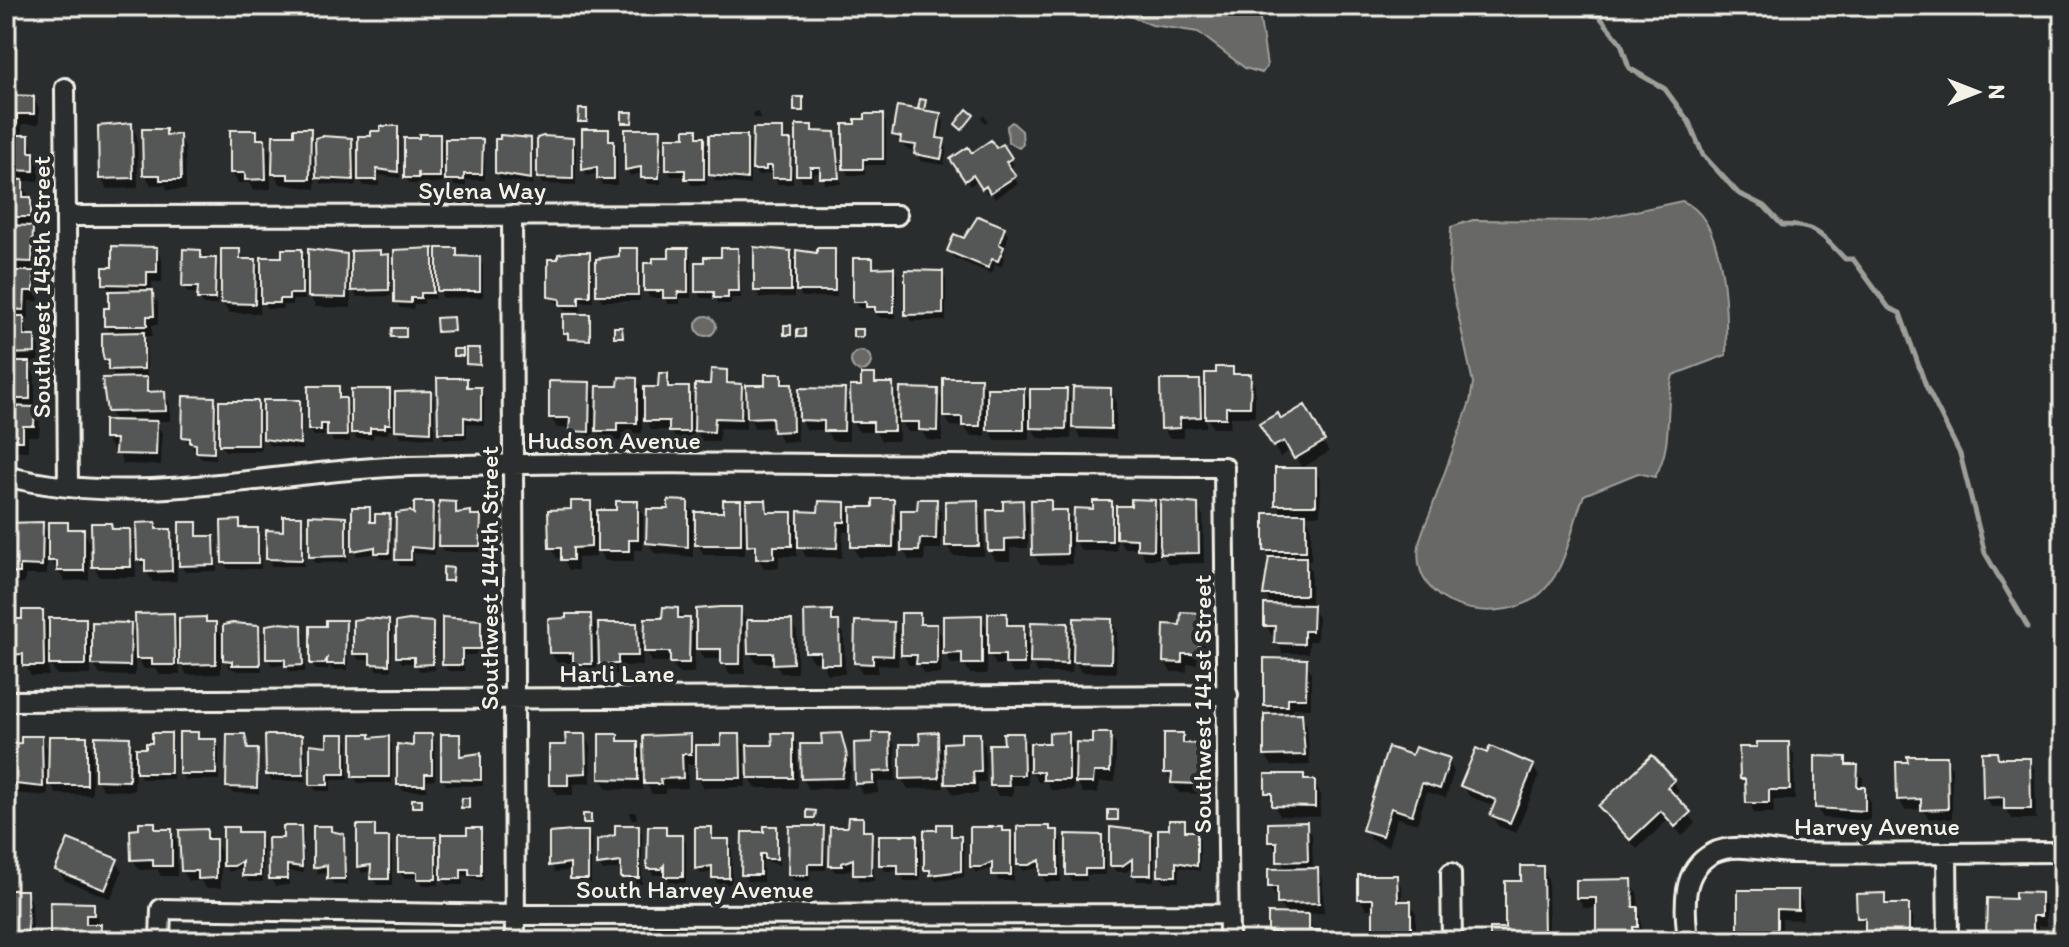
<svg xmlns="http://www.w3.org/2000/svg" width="2069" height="947" font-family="Itim,sans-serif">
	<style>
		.water { fill: #676866; stroke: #9f9f9a; stroke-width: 2 }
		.shadow { fill: #0007; fill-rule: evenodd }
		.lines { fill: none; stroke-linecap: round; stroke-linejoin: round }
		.stream { stroke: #9f9f9a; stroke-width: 5 }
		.building { fill: #555756; stroke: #f4f1e8; stroke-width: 2 }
		.minor-casing { stroke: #f4f1e8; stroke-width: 24 }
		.minor { stroke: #2a2d2e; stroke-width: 18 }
		.labels { text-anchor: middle; stroke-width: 8; stroke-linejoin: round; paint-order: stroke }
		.street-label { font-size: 26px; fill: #f4f1e8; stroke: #2a2d2e }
	</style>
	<rect width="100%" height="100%" fill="#2a2d2e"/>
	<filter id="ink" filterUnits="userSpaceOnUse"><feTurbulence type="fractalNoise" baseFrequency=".0125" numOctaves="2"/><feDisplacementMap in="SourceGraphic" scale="16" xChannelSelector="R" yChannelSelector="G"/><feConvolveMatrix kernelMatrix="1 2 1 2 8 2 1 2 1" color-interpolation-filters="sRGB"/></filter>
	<g filter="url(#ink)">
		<path class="water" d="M 1103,6 L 1258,6 L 1267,66 L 1262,73 L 1245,68 L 1198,32 L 1152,25 L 1122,13 L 1109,16 Z
			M 1012,122 L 1022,131 L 1023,144 L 1019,148 L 1008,142 L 1007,126 Z
			M 1682,201 C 1727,218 1727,315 1726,355 L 1673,375 C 1663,412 1675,441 1655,477 L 1638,473 L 1584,495 C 1570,529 1567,575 1535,598 C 1492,626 1410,607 1419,546 C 1420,533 1429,518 1433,505 C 1445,471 1458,436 1470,402 L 1473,383 L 1449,273 L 1451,227 L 1473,220 L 1589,221 Z
			M696 326a10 10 0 1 1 20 0a10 10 0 1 1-20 0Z
			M851 361a10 10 0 1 1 20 0a10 10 0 1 1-20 0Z"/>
		<path class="shadow" d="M 6,97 L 33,98 L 39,108 L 39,124 L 22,124 L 22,137 L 28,137 L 39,164 L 39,181 L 21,181 L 36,210 L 36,227 L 31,227 L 37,238 L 37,271 L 31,271 L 39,284 L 39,301 L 29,301 L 29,320 L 24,319 L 29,338 L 34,338 L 40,348 L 40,363 L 28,364 L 35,375 L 35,411 L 40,419 L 39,436 L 28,436 L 28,451 L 6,450 Z
			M 921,102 L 926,104 L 925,113 L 940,115 L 944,122 L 941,140 L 947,147 L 944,165 L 920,161 L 917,151 L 906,149 L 894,135 L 920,112 Z
			M 753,112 L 758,112 L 760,118 L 754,118 Z
			M 983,115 L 988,120 L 985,123 L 981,118 Z
			M 882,116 L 886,123 L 886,165 L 865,165 L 865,175 L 848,175 L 845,168 L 858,126 Z
			M 973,116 L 964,131 L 958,127 Z
			M 131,125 L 137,136 L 138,188 L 107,189 L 101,178 Z
			M 811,127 L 815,133 L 834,134 L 838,140 L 841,184 L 825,184 L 822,173 L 813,173 L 813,181 L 802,181 L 798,175 Z
			M 397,128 L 400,135 L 400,178 L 379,175 L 379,186 L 364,186 L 360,179 L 373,138 Z
			M 310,130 L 316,140 L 351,140 L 355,147 L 356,186 L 322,184 L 316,174 L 315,189 L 280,184 L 274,173 L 296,137 Z
			M 782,130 L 786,142 L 793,148 L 793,184 L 777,184 L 774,172 L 758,176 L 754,170 Z
			M 165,131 L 169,137 L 179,136 L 185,147 L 186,190 L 168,190 L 165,185 L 151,185 L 145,174 Z
			M 608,131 L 617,148 L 617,185 L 602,185 L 599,173 L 587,176 L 584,169 Z
			M 660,131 L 663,138 L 661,184 L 647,184 L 643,173 L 630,176 L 627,169 Z
			M 696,131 L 707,145 L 707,185 L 691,185 L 687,176 L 671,176 L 668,169 Z
			M 256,132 L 270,151 L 271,189 L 253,190 L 249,183 L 238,183 L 232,173 Z
			M 439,136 L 443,142 L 443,183 L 410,184 L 406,178 L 421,140 Z
			M 746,137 L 750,144 L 750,185 L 715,181 L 711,174 Z
			M 529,140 L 533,146 L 533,185 L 501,180 L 497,173 Z
			M 572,140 L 576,147 L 576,185 L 542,184 L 539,177 Z
			M 481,141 L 485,147 L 485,180 L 466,180 L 466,186 L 451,186 L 447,180 Z
			M 1002,147 L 1014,165 L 1008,169 L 1018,184 L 995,198 L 991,191 L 987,194 L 978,180 L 970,186 L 953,159 Z
			M 971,226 L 1004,229 L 1008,235 L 1002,267 L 995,264 L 992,274 L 954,258 L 950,251 L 965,241 Z
			M 156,249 L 162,259 L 162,282 L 152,282 L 152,292 L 158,303 L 158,325 L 152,325 L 152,336 L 143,336 L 146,341 L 147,376 L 144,376 L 152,394 L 164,393 L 170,404 L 170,421 L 154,421 L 162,433 L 161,465 L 123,464 L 117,449 L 112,449 L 106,439 L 116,422 L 109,411 L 116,379 L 106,360 L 111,335 L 106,326 L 111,310 L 111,294 L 105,284 L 114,269 Z
			M 431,250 L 435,257 L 435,299 L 424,299 L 424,304 L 414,304 L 413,309 L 400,308 L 396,302 Z
			M 456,250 L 460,258 L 479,259 L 483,266 L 483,297 L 443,298 L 439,291 Z
			M 637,250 L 640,257 L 640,301 L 602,301 L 598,294 L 621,258 Z
			M 687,250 L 691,257 L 691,298 L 680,298 L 680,304 L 668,304 L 665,298 L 650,298 L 646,291 L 671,260 Z
			M 737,250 L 741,257 L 741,298 L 731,298 L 731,304 L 719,304 L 716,298 L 701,298 L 697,291 L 723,259 Z
			M 833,250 L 837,256 L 837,297 L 802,297 L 794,283 L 794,297 L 760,298 L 756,291 L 790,253 L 798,267 Z
			M 239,251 L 244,261 L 255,261 L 263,275 L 301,251 L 305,257 L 305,300 L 292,300 L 292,305 L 283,305 L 283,309 L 267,309 L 260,297 L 260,313 L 229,313 L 222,303 Z
			M 200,252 L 218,266 L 217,305 L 203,305 L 199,293 L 188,293 L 184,287 Z
			M 379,252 L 391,263 L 391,296 L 357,297 L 351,287 L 351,308 L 316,307 L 310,297 L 345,256 L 353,270 Z
			M 589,254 L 592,260 L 593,302 L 581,302 L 581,311 L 566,311 L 550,296 Z
			M 872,260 L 875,270 L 893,269 L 897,275 L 896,318 L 881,318 L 869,308 L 859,308 L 855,301 Z
			M 942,273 L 946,280 L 946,321 L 911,321 L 908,314 Z
			M 589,316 L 590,342 L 571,341 L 565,333 Z
			M 1232,369 L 1236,376 L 1249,376 L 1255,386 L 1255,417 L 1231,417 L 1230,428 L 1213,428 L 1206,415 L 1206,427 L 1184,428 L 1184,438 L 1169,438 L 1163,428 L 1199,382 L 1207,396 Z
			M 726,372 L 732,385 L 741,386 L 748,399 L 781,376 L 797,396 L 797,441 L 781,442 L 775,427 L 755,428 L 746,413 L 746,429 L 720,428 L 719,442 L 702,441 L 694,427 L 693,442 L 677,442 L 671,430 L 652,430 L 642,414 L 642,433 L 622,433 L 622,441 L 604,441 L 598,431 L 620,388 L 636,380 L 646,396 L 660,389 L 667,374 L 673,389 L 688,389 L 696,404 Z
			M 874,376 L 879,385 L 892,385 L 898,396 L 898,410 L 936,390 L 945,405 L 980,380 L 989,396 L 1023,390 L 1032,405 L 1066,391 L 1074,406 L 1110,390 L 1116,400 L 1116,439 L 1080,438 L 1072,423 L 1071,439 L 1038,438 L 1029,424 L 1029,440 L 995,440 L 985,423 L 985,436 L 970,436 L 965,427 L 951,426 L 942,412 L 942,441 L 927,440 L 922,432 L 908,432 L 898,416 L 899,441 L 881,441 L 876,432 L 859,432 L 849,416 L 849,441 L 832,441 L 826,430 L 807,430 L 801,420 L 844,391 L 852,406 Z
			M 466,380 L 469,389 L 480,389 L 484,396 L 484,426 L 467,423 L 467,439 L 444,439 L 440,432 Z
			M 589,384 L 595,394 L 594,442 L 577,441 L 571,428 L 557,428 L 551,417 Z
			M 338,388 L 342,400 L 349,407 L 349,423 L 389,390 L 393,397 L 393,430 L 388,430 L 388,434 L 373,434 L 373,439 L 357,439 L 349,426 L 350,442 L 333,442 L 329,430 L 324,430 L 324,436 L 314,436 L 310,430 Z
			M 430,393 L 434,400 L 434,438 L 401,437 L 397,430 Z
			M 214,399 L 221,411 L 257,403 L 260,409 L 261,451 L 225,451 L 221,444 L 221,422 L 217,422 L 216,459 L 201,458 L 184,437 Z
			M 299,402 L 302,409 L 302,450 L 269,445 L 264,438 Z
			M 1304,408 L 1329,452 L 1302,468 L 1291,450 L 1280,457 L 1262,425 L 1280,421 Z
			M 1315,470 L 1321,481 L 1320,515 L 1305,515 L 1311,526 L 1311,561 L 1306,561 L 1311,570 L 1311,606 L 1318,618 L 1317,641 L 1309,641 L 1309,653 L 1282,653 L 1277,636 L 1272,636 L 1266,625 L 1272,606 L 1265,594 L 1265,578 L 1270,578 L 1271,559 L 1266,550 L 1283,515 L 1277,505 Z
			M 893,501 L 899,512 L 898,557 L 859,557 L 853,546 L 853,532 L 843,532 L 842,558 L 806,557 L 797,541 L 797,556 L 779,556 L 779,568 L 764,568 L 746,539 L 745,555 L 704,555 L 697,544 L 740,502 L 748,517 L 765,502 L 771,513 L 791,514 L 800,530 L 820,514 L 844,504 L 853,519 Z
			M 935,501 L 941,512 L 941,549 L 925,549 L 924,561 L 909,560 L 903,550 Z
			M 977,502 L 983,513 L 984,556 L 953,556 L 947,546 Z
			M 1022,502 L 1028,513 L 1028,548 L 1010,548 L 1010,561 L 996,561 L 990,551 L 1005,512 Z
			M 1049,502 L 1055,512 L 1066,512 L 1075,528 L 1095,511 L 1111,503 L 1118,516 L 1154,502 L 1162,516 L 1197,506 L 1203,516 L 1204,563 L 1168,564 L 1159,547 L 1159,559 L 1145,559 L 1139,548 L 1124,548 L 1117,536 L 1116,551 L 1081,551 L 1072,535 L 1072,564 L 1040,565 L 1034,554 Z
			M 590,503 L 599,519 L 637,503 L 643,513 L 643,550 L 634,550 L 634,561 L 605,561 L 596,546 L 596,557 L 578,558 L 578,570 L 569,570 L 563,558 L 557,558 L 551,547 Z
			M 687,503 L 693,513 L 693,557 L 654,553 L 648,542 L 670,511 Z
			M 431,504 L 435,510 L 435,555 L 413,553 L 414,566 L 400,566 L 397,560 L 416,518 Z
			M 455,504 L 459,514 L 470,513 L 483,524 L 483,552 L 444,552 L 440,545 Z
			M 368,509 L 372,524 L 389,516 L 392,523 L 392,559 L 381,559 L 377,553 L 357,556 L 354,550 Z
			M 301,518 L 304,525 L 304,566 L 272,566 L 268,559 L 285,533 Z
			M 345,519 L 348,526 L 348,562 L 315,563 L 311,556 Z
			M 239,522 L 243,530 L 257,530 L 260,536 L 261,569 L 228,569 L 224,563 Z
			M 42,524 L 50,538 L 66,524 L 71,531 L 83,531 L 89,541 L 89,580 L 65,581 L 47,555 L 47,575 L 25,575 L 25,583 L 12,583 L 6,572 L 6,553 Z
			M 155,524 L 159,531 L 170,531 L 176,542 L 177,581 L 153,582 L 135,554 L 136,577 L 100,577 L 94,567 L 110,525 L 114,531 L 129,531 L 138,547 Z
			M 196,524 L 200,538 L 213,538 L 217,545 L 217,571 L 185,572 L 181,565 Z
			M 739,609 L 745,619 L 745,674 L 729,674 L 723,659 L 704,659 L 695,643 L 694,673 L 678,673 L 672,662 L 652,662 L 646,650 L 664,620 L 677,610 L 698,636 ZM 701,647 L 731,648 L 731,652 L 701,651 Z
			M 42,612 L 51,628 L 85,620 L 94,636 L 130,625 L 137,638 L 173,615 L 181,630 L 205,619 L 207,624 L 215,624 L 221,635 L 221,674 L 187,675 L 179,661 L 180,675 L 160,675 L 156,669 L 144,669 L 135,655 L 135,676 L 100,675 L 91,660 L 91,675 L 57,675 L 48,661 L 49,676 L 31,676 L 25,664 L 14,664 L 8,654 L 24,621 Z
			M 831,612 L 844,634 L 845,674 L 828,674 L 822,662 L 813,662 L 807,652 Z
			M 918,615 L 925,626 L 936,626 L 945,642 L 980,617 L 990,633 L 1006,615 L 1012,625 L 1023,627 L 1033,644 L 1067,625 L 1075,639 L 1111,621 L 1117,631 L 1116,673 L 1081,672 L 1073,658 L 1072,673 L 1038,673 L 1029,657 L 1029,673 L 1013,674 L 1008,665 L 996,665 L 987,649 L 987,674 L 970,674 L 964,663 L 951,664 L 942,647 L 941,674 L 924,674 L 919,665 L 909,665 L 903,654 Z
			M 1199,615 L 1205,625 L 1204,664 L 1187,664 L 1187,672 L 1171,672 L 1165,662 Z
			M 590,616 L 596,626 L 597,674 L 581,674 L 574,663 L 557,663 L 551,653 Z
			M 345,622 L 348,628 L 348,670 L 332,670 L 330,665 L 327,670 L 316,670 L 312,664 L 328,628 Z
			M 388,622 L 392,629 L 391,671 L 376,670 L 372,660 L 359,660 L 355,654 Z
			M 480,622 L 483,628 L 483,655 L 464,655 L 464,671 L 448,671 L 444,664 Z
			M 791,622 L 797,632 L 797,673 L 781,673 L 775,663 L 756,663 L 750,653 Z
			M 431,624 L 435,630 L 435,670 L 420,671 L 415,663 L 402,663 L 398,657 Z
			M 893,624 L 899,634 L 898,666 L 878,665 L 878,673 L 862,673 L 856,663 Z
			M 636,625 L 642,635 L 643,666 L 622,666 L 622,674 L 607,674 L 601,663 Z
			M 258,627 L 262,633 L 262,671 L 237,671 L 229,667 L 222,654 Z
			M 301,627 L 305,634 L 305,672 L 290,672 L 287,665 L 272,665 L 268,659 Z
			M 1305,661 L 1311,672 L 1311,708 L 1293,708 L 1293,716 L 1301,716 L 1307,726 L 1310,765 L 1272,766 L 1266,756 L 1272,716 L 1266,705 Z
			M 197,734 L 201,741 L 215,741 L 219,748 L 219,780 L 185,780 L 181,774 Z
			M 937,734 L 943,745 L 963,744 L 979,735 L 985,746 L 986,782 L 978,782 L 978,794 L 953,794 L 943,778 L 944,788 L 908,789 L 902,779 L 922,746 Z
			M 1068,734 L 1077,751 L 1110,735 L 1116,745 L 1115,782 L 1099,782 L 1098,793 L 1083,793 L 1074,778 L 1074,790 L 1051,790 L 1047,782 L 1038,782 L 1032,772 L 1052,745 Z
			M 169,735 L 173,741 L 173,779 L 142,779 L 138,772 L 148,750 Z
			M 791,735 L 797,745 L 798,788 L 756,788 L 750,778 L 775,747 Z
			M 840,735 L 852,768 L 847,788 L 809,789 L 803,779 L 824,746 Z
			M 889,735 L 895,746 L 896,781 L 878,782 L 878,793 L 863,794 L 857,783 L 874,744 Z
			M 1022,735 L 1028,745 L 1028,785 L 1013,785 L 1013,796 L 998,796 L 992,785 L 1006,746 Z
			M 1182,735 L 1188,745 L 1199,746 L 1205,756 L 1204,794 L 1179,793 L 1166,773 Z
			M 244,736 L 250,751 L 256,751 L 260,757 L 259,794 L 232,793 L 228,786 Z
			M 344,736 L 348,743 L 348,780 L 331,780 L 331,791 L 316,791 L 312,784 L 329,749 Z
			M 369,736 L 372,740 L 388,738 L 392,745 L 392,783 L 358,783 L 354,777 Z
			M 431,736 L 435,743 L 435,780 L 427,781 L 427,791 L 403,791 L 399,785 L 415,749 Z
			M 459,736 L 462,758 L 480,755 L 483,761 L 483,786 L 446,785 L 443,779 Z
			M 584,736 L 590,746 L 591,783 L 573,784 L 573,795 L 558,795 L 551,785 L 568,747 Z
			M 617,736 L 621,743 L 637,743 L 646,758 L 689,736 L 696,748 L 723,747 L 739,736 L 745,746 L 746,787 L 704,788 L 698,777 L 698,764 L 687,764 L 688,788 L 665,789 L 665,794 L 652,794 L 643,778 L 643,790 L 607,789 L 601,779 Z
			M 301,737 L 305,743 L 306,781 L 272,781 L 268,775 Z
			M 41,738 L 51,754 L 86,738 L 92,748 L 92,795 L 56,794 L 48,779 L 48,796 L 13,793 L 6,780 L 6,753 Z
			M 129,739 L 136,752 L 134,791 L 103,790 L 97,780 Z
			M 1788,744 L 1794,754 L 1795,800 L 1773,800 L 1774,813 L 1754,813 L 1742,778 Z
			M 1996,754 L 2000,760 L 2029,760 L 2035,770 L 2036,819 L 2012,819 L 2005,807 L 1991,807 L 1985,797 Z
			M 1413,757 L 1448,760 L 1454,771 L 1446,798 L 1427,792 L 1417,824 L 1397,818 L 1388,846 L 1371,840 L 1365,830 Z
			M 1946,758 L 1952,768 L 1952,819 L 1929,819 L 1923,809 L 1905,810 L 1899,799 Z
			M 1844,759 L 1863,778 L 1862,789 L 1870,800 L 1870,821 L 1823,818 L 1817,807 Z
			M 1533,766 L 1539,777 L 1516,833 L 1498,826 L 1492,815 L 1496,807 L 1469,796 L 1463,785 Z
			M 1303,776 L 1306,782 L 1314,782 L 1320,793 L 1320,817 L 1280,816 L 1267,792 Z
			M 1673,781 L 1679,791 L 1674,796 L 1695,823 L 1682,836 L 1668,820 L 1637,849 L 1600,806 Z
			M 630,812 L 636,812 L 637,819 L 632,819 Z
			M 862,819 L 866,833 L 871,833 L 874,840 L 874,881 L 859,881 L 855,866 L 845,872 L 835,872 L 831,866 L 849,829 Z
			M 1184,822 L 1188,833 L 1196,833 L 1200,839 L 1200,871 L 1179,867 L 1179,882 L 1164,882 L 1160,876 L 1171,831 Z
			M 154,824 L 158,831 L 171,831 L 177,841 L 177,876 L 161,876 L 157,869 L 139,870 L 133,859 Z
			M 1306,825 L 1312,835 L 1313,870 L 1317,870 L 1323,880 L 1324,913 L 1307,914 L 1314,932 L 1319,932 L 1324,941 L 1275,941 L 1270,932 L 1286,915 L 1270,887 L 1285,870 L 1279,852 L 1270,842 Z
			M 950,826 L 954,838 L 960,838 L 964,844 L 964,877 L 936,881 L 926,870 L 939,832 Z
			M 374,827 L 378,839 L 388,839 L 392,845 L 392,885 L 376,885 L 373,871 L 362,873 L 359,867 Z
			M 638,827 L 642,833 L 642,884 L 627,884 L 623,868 L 603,871 L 599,865 L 608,837 Z
			M 300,828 L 304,834 L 304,873 L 289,871 L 289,885 L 275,886 L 271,879 L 285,840 Z
			M 315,828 L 330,828 L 346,842 L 348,885 L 333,885 L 329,872 L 318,874 L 315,868 Z
			M 665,828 L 668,836 L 682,836 L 686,843 L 686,883 L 670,883 L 666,875 L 653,875 L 649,868 Z
			M 776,828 L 779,835 L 779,865 L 763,860 L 763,882 L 747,881 L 743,875 L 766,834 Z
			M 822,828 L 826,835 L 826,870 L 810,870 L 810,881 L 794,881 L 790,874 Z
			M 237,829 L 239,834 L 259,834 L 263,841 L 263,882 L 248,882 L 244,867 L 229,872 L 225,866 Z
			M 711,829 L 715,841 L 728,841 L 732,847 L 732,884 L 717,884 L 714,872 L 701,874 L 697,868 Z
			M 1001,829 L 1014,840 L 1014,881 L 998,881 L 994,868 L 976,873 L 972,867 Z
			M 480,830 L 483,837 L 483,881 L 463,875 L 463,885 L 447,885 L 443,878 L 469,836 Z
			M 206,831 L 221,851 L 221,888 L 206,888 L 201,881 L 189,881 L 183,871 Z
			M 1051,832 L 1057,832 L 1061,839 L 1061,882 L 1045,882 L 1042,867 L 1023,871 L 1019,865 Z
			M 587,833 L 591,839 L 591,885 L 576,885 L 572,870 L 555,872 L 552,866 Z
			M 1150,834 L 1154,840 L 1154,881 L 1137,881 L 1134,866 L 1126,872 L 1116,872 L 1112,865 Z
			M 916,837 L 920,844 L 920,881 L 904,881 L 900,871 L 885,871 L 881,864 Z
			M 1101,837 L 1105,843 L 1105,875 L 1087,875 L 1087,881 L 1072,881 L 1068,874 Z
			M 435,839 L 438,845 L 439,885 L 423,885 L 419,878 L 404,878 L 400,872 Z
			M 116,861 L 122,871 L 111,899 L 64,880 L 58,869 Z
			M 6,867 L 12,878 L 6,882 Z
			M 1542,868 L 1548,878 L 1549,941 L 1492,941 L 1507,930 L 1523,883 Z
			M 1396,877 L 1402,888 L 1402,903 L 1410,903 L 1416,913 L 1416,941 L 1375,941 L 1375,909 L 1366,909 L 1360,899 Z
			M 1631,882 L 1637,892 L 1643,937 L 1638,937 L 1638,941 L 1599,941 L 1598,908 L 1584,908 L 1578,898 Z
			M 6,892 L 26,892 L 32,902 L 33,941 L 6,941 Z
			M 1740,892 L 1797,892 L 1803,903 L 1803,920 L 1782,919 L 1782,941 L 1740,941 Z
			M 1884,895 L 1890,906 L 1907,906 L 1913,917 L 1914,941 L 1867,941 L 1867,928 L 1859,917 Z
			M 2040,895 L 2046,905 L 2046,926 L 2038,926 L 2038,941 L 1988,941 L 1989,900 L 2017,901 Z
			M 93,905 L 105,941 L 52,941 Z"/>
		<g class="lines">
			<path class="stream" d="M 1530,6 L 1599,16 L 1621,43 L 1629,68 L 1665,89 L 1689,122 L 1703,155 L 1738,193 L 1764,206 L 1782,225 C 1817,225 1822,235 1845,259 L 1853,259 L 1889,308 L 1900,313 L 1926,386 L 1960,454 L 1985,553 L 2028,627"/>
		</g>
		<path class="building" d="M 6,95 L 34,96 L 34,114 L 17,114 L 17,124 L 6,123 Z
			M 794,97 L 803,97 L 803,111 L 794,111 Z
			M 920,99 L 926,100 L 924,110 L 918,109 Z
			M 897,106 L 941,113 L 937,138 L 945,139 L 941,159 L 914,154 L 916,145 L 900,143 L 901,137 L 892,135 Z
			M 579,109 L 587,109 L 587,122 L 578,122 Z
			M 967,109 L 974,115 L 962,130 L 955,124 Z
			M 622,112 L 633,112 L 632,123 L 622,123 Z
			M 865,114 L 883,114 L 883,159 L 863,159 L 863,169 L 843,169 L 843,124 L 855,124 L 855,119 L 865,119 Z
			M 132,123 L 133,178 L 99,179 L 98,126 Z
			M 796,125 L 812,125 L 812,131 L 835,132 L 839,178 L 820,178 L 820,167 L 810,167 L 810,175 L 796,175 Z
			M 380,126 L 398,126 L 398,172 L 377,169 L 377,180 L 358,180 L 358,136 L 371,136 L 371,131 L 380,131 Z
			M 294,128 L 311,128 L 310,179 L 288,179 L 288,174 L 272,174 L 273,135 L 294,135 Z
			M 753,128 L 783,128 L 783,140 L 791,140 L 790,178 L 772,178 L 772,166 L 766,166 L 766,170 L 752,170 Z
			M 142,129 L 166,129 L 166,135 L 180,134 L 181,180 L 160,180 L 160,175 L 143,175 Z
			M 582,129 L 609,129 L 609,140 L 614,140 L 614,179 L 597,179 L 597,167 L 582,170 Z
			M 625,129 L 661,129 L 659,178 L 641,178 L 641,167 L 625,170 Z
			M 685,129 L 697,129 L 697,137 L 704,137 L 704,179 L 685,179 L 685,170 L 666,170 L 666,137 L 685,137 Z
			M 230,130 L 257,130 L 257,139 L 265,139 L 266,179 L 245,180 L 245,173 L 230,173 Z
			M 419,134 L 440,134 L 440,177 L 420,177 L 418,172 L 418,178 L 404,178 L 404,138 L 419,138 Z
			M 6,135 L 29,135 L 29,152 L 34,152 L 34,171 L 6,170 Z
			M 500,135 L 531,138 L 531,179 L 495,173 L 495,139 L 500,139 Z
			M 709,135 L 747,135 L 747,179 L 709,175 Z
			M 322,136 L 352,138 L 353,180 L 316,178 L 315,138 Z
			M 543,136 L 573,138 L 573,179 L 537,178 L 537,138 Z
			M 445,139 L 483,139 L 482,174 L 464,174 L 464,180 L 445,180 Z
			M 991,140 L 996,148 L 1003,144 L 1012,158 L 1006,162 L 1016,176 L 990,193 L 986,186 L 982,189 L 973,175 L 965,181 L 950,159 L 968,147 L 972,153 Z
			M 6,179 L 23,180 L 23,197 L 31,197 L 31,217 L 6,217 Z
			M 978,216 L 1005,227 L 999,244 L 1004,247 L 998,261 L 992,259 L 988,268 L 947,251 L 954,234 L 964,238 Z
			M 6,225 L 33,226 L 32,262 L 6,261 Z
			M 112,246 L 157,247 L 157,272 L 147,272 L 147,285 L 103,284 L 103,267 L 112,267 Z
			M 754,247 L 791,251 L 791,291 L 754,291 Z
			M 433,248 L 433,293 L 421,293 L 421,298 L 411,298 L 411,303 L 394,302 L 394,250 Z
			M 437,248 L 457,248 L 457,256 L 480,257 L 480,291 L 437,291 Z
			M 619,248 L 638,248 L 638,295 L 596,295 L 596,259 L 619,256 Z
			M 669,248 L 688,248 L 688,292 L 678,292 L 678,298 L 663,298 L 663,291 L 644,291 L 644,263 L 653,263 L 653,258 L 669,258 Z
			M 721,248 L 738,248 L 739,291 L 728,291 L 728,298 L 714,298 L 714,292 L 695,292 L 695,262 L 704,262 L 704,257 L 721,257 Z
			M 817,248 L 835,248 L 835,291 L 796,291 L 796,250 L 817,253 Z
			M 183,249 L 201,250 L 201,258 L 216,258 L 215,299 L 197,299 L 198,287 L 182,287 Z
			M 221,249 L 240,249 L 240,259 L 256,259 L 255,304 L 221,303 Z
			M 282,249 L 302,249 L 302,294 L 289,294 L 289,299 L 280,299 L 280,303 L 261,303 L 261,257 L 282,257 Z
			M 308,249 L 347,254 L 346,298 L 308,297 Z
			M 380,250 L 380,255 L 389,254 L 389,290 L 351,291 L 351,251 Z
			M 571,252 L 590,252 L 590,296 L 579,296 L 579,305 L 560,305 L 560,299 L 548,297 L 548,259 L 558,259 L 558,254 Z
			M 853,258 L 873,258 L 873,268 L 894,267 L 894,312 L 875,312 L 875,307 L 866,307 L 866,302 L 853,302 Z
			M 905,270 L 943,271 L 943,314 L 905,315 Z
			M 6,271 L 34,271 L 34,291 L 25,291 L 24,310 L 6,309 Z
			M 153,290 L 154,316 L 147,316 L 147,326 L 104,326 L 104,308 L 109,308 L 109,291 Z
			M 563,314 L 590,314 L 590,340 L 568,339 L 568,333 L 563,333 Z
			M 6,316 L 24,316 L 24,336 L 35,336 L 35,353 L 6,354 Z
			M 453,317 L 454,331 L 437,332 L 436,318 Z
			M 784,325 L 791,325 L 791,335 L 784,335 Z
			M 614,327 L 622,327 L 623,337 L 614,337 Z
			M 392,328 L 406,328 L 406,337 L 391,337 Z
			M 797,329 L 805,329 L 805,337 L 797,337 Z
			M 853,329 L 863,329 L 863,337 L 853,337 Z
			M 144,332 L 144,369 L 108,370 L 108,360 L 104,360 L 102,351 L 102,333 Z
			M 466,348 L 480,348 L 480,365 L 466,364 Z
			M 453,349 L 463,349 L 463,356 L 453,356 Z
			M 6,362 L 30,362 L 30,399 L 6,399 Z
			M 1216,367 L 1233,367 L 1233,374 L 1251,374 L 1250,407 L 1226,407 L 1226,418 L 1205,418 L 1205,373 L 1216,373 Z
			M 711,369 L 727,370 L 727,383 L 742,384 L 741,419 L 715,418 L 714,432 L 694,431 L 695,384 L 710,384 Z
			M 659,373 L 668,373 L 668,387 L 689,387 L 689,432 L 669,432 L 669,421 L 644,421 L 644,387 L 658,387 Z
			M 765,374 L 782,374 L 782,384 L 792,384 L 793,431 L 773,432 L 772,417 L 747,418 L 746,385 L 765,385 Z
			M 861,374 L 875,374 L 875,383 L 893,383 L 894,431 L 873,431 L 873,422 L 851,422 L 850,386 L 861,386 Z
			M 147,377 L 147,392 L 165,391 L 166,411 L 107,412 L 102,378 Z
			M 619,377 L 637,378 L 637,423 L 617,423 L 617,431 L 596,431 L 597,386 L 618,386 Z
			M 437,378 L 467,378 L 467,387 L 481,387 L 481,420 L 464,417 L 464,433 L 438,433 Z
			M 943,378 L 981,378 L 980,426 L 962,426 L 962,417 L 943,417 Z
			M 1160,380 L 1200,380 L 1201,417 L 1180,418 L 1180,428 L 1161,429 Z
			M 549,381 L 590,382 L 589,432 L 569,431 L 570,418 L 549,418 Z
			M 308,386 L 339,386 L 339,398 L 346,398 L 347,436 L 327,436 L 327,424 L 321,424 L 321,430 L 308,430 Z
			M 1073,387 L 1111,388 L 1111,429 L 1072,428 Z
			M 799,388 L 845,389 L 844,431 L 824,431 L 824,421 L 799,420 Z
			M 900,388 L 938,389 L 937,431 L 919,430 L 919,422 L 899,422 Z
			M 987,388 L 1024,388 L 1024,430 L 987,430 Z
			M 351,389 L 390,389 L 390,424 L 385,424 L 385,428 L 370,428 L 370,433 L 351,433 Z
			M 1030,389 L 1067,389 L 1066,429 L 1030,428 Z
			M 431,391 L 431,432 L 395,430 L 395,392 Z
			M 183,396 L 215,397 L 214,453 L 196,452 L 196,444 L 190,443 L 190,438 L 182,437 Z
			M 263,400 L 300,400 L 300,444 L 263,439 Z
			M 219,401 L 258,401 L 258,445 L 219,445 Z
			M 1305,405 L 1325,441 L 1294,459 L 1284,441 L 1273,447 L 1259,424 L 1278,413 L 1281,419 Z
			M 6,406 L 35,407 L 34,426 L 23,426 L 23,441 L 6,441 Z
			M 104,420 L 157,421 L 156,455 L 115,454 L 116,439 L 104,439 Z
			M 1275,468 L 1316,468 L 1316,505 L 1275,505 Z
			M 873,499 L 894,499 L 893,547 L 851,547 L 851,507 L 873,507 Z
			M 918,499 L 937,499 L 936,539 L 920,539 L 919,551 L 901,551 L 901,510 L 917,510 Z
			M 1131,499 L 1155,500 L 1154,550 L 1137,549 L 1137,539 L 1116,538 L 1116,506 L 1131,506 Z
			M 668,500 L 688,501 L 688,547 L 646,543 L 647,509 L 668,509 Z
			M 723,500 L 741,500 L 741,545 L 695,545 L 695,512 L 723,512 Z
			M 746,500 L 766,500 L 767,512 L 792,512 L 792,546 L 774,546 L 774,558 L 756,559 L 756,545 L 747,546 Z
			M 978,500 L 979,546 L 945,546 L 945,501 Z
			M 1023,500 L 1024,538 L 1005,539 L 1005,551 L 988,551 L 987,510 L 1003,510 L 1003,501 Z
			M 1031,500 L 1051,500 L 1051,510 L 1067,510 L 1067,554 L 1032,555 Z
			M 1160,500 L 1198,504 L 1199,553 L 1160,554 Z
			M 439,501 L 456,502 L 456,513 L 471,511 L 471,515 L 481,515 L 480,546 L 438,546 Z
			M 571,501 L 591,501 L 591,547 L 573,548 L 573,560 L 561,560 L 561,548 L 549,548 L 548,510 L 571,509 Z
			M 616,501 L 638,501 L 638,540 L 629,540 L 629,551 L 597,551 L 597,510 L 616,510 Z
			M 819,501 L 845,502 L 845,522 L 838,522 L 837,548 L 798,547 L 798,511 L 818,512 Z
			M 1093,501 L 1112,501 L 1112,541 L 1073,541 L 1074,508 L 1093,509 Z
			M 414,502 L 433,502 L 432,549 L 411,547 L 411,560 L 395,560 L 396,513 L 410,511 L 414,514 Z
			M 352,507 L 370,507 L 370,522 L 375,522 L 375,514 L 390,514 L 389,553 L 375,553 L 375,547 L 352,551 Z
			M 1264,513 L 1306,513 L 1306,551 L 1264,551 Z
			M 309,515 L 346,517 L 346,556 L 309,557 Z
			M 283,516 L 302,516 L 302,560 L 266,559 L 266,530 L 283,531 Z
			M 240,520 L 240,528 L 258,528 L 258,563 L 222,563 L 221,521 Z
			M 43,522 L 42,566 L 20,565 L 20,573 L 6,573 L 6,523 Z
			M 48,522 L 68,522 L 68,529 L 84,529 L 84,571 L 57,571 L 57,561 L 48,561 Z
			M 156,522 L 156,529 L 171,529 L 172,571 L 145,572 L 145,560 L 137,560 L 136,523 Z
			M 179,522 L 197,522 L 197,536 L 214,536 L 215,565 L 179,566 Z
			M 91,523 L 111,523 L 112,529 L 130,529 L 131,567 L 92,567 Z
			M 1269,557 L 1306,557 L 1306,595 L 1263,595 Z
			M 443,567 L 453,568 L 452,581 L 443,581 Z
			M 1264,604 L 1313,605 L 1312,631 L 1304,631 L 1304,644 L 1274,643 L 1275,626 L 1264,626 Z
			M 663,607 L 678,608 L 678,618 L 690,618 L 689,663 L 670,663 L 670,652 L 644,652 L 645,618 L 662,618 Z
			M 720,607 L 741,607 L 740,664 L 721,664 L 721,649 L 696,649 L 696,609 Z
			M 22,610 L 43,610 L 44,666 L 23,666 L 23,654 L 6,655 L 6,619 L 22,619 Z
			M 832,610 L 832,621 L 839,621 L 840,664 L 820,664 L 820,652 L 805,652 L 804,611 Z
			M 1181,612 L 1200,613 L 1199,654 L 1182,654 L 1182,663 L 1163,662 L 1164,624 L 1180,625 Z
			M 174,613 L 175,665 L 152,665 L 152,659 L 136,659 L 135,614 Z
			M 901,613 L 920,613 L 920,624 L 937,624 L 937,664 L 916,664 L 917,655 L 901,655 Z
			M 988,613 L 1007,613 L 1007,625 L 1024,625 L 1024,664 L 1005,664 L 1005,655 L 988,655 Z
			M 566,614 L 591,614 L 592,664 L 573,664 L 573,653 L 549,653 L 548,619 L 566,618 Z
			M 982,615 L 982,664 L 962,664 L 962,653 L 943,654 L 943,616 Z
			M 206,617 L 206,622 L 216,622 L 216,664 L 179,665 L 179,618 Z
			M 442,617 L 481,620 L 481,649 L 462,649 L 462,665 L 442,665 Z
			M 49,618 L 86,618 L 86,665 L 49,665 Z
			M 366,618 L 389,620 L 389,665 L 370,664 L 370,654 L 353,654 L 353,620 Z
			M 1074,618 L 1112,619 L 1111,663 L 1073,662 Z
			M 326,620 L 346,620 L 345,664 L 327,664 L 327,659 L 324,664 L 310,664 L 310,626 L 326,626 Z
			M 409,620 L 433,622 L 433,664 L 414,665 L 414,657 L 396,657 L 396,622 Z
			M 747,620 L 792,620 L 793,663 L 773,664 L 773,653 L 748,653 Z
			M 855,621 L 894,622 L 893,656 L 873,655 L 873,664 L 854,663 Z
			M 92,622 L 131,623 L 130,666 L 92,665 Z
			M 1031,622 L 1068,623 L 1067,664 L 1030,663 Z
			M 232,623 L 259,625 L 260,665 L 232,665 L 232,661 L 223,660 L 223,625 Z
			M 279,623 L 302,625 L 303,665 L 285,666 L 285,659 L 266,659 L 266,625 Z
			M 598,623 L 637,623 L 638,656 L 618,656 L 618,664 L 599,664 Z
			M 1264,658 L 1307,659 L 1306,698 L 1288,698 L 1288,706 L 1264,706 Z
			M 1302,713 L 1305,755 L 1264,756 L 1264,714 Z
			M 179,732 L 198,732 L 198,739 L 216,739 L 216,774 L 179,774 Z
			M 938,732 L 939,778 L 900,779 L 900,744 L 920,744 L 919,733 Z
			M 1069,732 L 1069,780 L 1043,780 L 1043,772 L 1030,772 L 1030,743 L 1049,743 L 1049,733 Z
			M 152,733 L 171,733 L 171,773 L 136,773 L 136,748 L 146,748 L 146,743 L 152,743 Z
			M 772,733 L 793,733 L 793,778 L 748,778 L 747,745 L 773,745 Z
			M 841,733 L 847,756 L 842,778 L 801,779 L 800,744 L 822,744 L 821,734 Z
			M 872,733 L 890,733 L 891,771 L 873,772 L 873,783 L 855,784 L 854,743 L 872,742 Z
			M 961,733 L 980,733 L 981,772 L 973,772 L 974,784 L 945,784 L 944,743 L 961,742 Z
			M 1003,733 L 1023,733 L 1024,775 L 1008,775 L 1009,786 L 990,786 L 989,744 L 1004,744 Z
			M 1092,733 L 1111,733 L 1110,772 L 1094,772 L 1093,783 L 1075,783 L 1076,742 L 1092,743 Z
			M 1164,733 L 1183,733 L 1183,743 L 1200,744 L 1199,784 L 1171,783 L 1172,773 L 1164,773 Z
			M 227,734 L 245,734 L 248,749 L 258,749 L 257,788 L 226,787 Z
			M 327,734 L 345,734 L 345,774 L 328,774 L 328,785 L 310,785 L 310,744 L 327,746 Z
			M 352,734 L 370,734 L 370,738 L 389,736 L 389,777 L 352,777 Z
			M 413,734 L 432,734 L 432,774 L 425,774 L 425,785 L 397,785 L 397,744 L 413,746 Z
			M 441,734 L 460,734 L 460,756 L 481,753 L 481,780 L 441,779 Z
			M 565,734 L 585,734 L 586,773 L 568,774 L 568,785 L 549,785 L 549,745 L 566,745 Z
			M 599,734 L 618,734 L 618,741 L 638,741 L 638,780 L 599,779 Z
			M 691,734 L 691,754 L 682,754 L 683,778 L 660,779 L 661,784 L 644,784 L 643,736 Z
			M 721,734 L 740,734 L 741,778 L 696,778 L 696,745 L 721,745 Z
			M 265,735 L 302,735 L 303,775 L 266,775 Z
			M 21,736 L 42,736 L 43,787 L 6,783 L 6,744 L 21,743 Z
			M 49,736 L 87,736 L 87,785 L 48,785 Z
			M 95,736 L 130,737 L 129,781 L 95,780 Z
			M 1757,742 L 1789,742 L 1790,790 L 1769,790 L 1769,803 L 1746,803 L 1745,779 L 1740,779 L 1739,747 L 1757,747 Z
			M 1490,746 L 1534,765 L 1510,823 L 1490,815 L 1496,800 L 1460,786 L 1476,748 L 1487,753 Z
			M 1388,747 L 1412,755 L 1415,747 L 1450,758 L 1440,789 L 1422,783 L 1412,815 L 1391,808 L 1382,836 L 1362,830 Z
			M 1982,752 L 1997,752 L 1998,758 L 2030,758 L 2031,809 L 2004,809 L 2004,797 L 1983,798 Z
			M 1652,755 L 1675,780 L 1667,787 L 1691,812 L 1675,827 L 1661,811 L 1630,840 L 1598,806 Z
			M 1815,756 L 1846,757 L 1846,765 L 1858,765 L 1857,787 L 1865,787 L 1865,811 L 1815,808 Z
			M 1907,756 L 1947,756 L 1948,809 L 1921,810 L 1921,799 L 1897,800 L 1896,762 L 1908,762 Z
			M 1265,774 L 1304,774 L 1304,780 L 1315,780 L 1315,807 L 1272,806 L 1272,793 L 1265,793 Z
			M 462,798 L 469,798 L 469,808 L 461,808 Z
			M 412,799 L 422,799 L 422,807 L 412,807 Z
			M 807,810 L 816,811 L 815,818 L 807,818 Z
			M 1108,810 L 1118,810 L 1118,820 L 1108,820 Z
			M 583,814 L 591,814 L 591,823 L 583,823 Z
			M 848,817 L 863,817 L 863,831 L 872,831 L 871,875 L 853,875 L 853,859 L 842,863 L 842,866 L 829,866 L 830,827 L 847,827 Z
			M 1169,820 L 1185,820 L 1185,831 L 1197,831 L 1197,866 L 1176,862 L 1176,876 L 1158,876 L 1158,829 L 1169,829 Z
			M 139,822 L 155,822 L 155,829 L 172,829 L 172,866 L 153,866 L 153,859 L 131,860 L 130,830 L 139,829 Z
			M 1307,822 L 1308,861 L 1277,862 L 1277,842 L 1268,842 L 1268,823 Z
			M 937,824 L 951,824 L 951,836 L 961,836 L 961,871 L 930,875 L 930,870 L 924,870 L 924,830 L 937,830 Z
			M 357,825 L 375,825 L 375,837 L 389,837 L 389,879 L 370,879 L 371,865 L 357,867 Z
			M 615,825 L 639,825 L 639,878 L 621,878 L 621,862 L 597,865 L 597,840 L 615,835 Z
			M 283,826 L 301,826 L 302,867 L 287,865 L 287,879 L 269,879 L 268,838 L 283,838 Z
			M 313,826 L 331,826 L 331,831 L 344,834 L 345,879 L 327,879 L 327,865 L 313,868 Z
			M 648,826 L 666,826 L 666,835 L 683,835 L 683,877 L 664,877 L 664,865 L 661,869 L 647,869 Z
			M 764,826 L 777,826 L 777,859 L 765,859 L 765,854 L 760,854 L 760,875 L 741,875 L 742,832 L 764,832 Z
			M 789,826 L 824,826 L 823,864 L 808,864 L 808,875 L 788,875 Z
			M 1017,826 L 1050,826 L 1050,830 L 1058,830 L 1058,875 L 1040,875 L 1040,860 L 1029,865 L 1017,865 Z
			M 223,827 L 238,827 L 238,832 L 260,832 L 260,876 L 242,876 L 242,861 L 234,866 L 223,866 Z
			M 695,827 L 712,827 L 712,839 L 729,839 L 729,878 L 712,878 L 712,866 L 695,869 Z
			M 970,827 L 1002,827 L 1002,831 L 1011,831 L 1011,875 L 992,875 L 992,862 L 982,867 L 970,867 Z
			M 1110,827 L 1151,832 L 1151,875 L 1132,875 L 1132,859 L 1122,866 L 1110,866 Z
			M 467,828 L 481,828 L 481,875 L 469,875 L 469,869 L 461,869 L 461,879 L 441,879 L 441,834 L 467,834 Z
			M 207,829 L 207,839 L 216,839 L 216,878 L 198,879 L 198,871 L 181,871 L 179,830 Z
			M 573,831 L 588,831 L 588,879 L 570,879 L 570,863 L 549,866 L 549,833 Z
			M 1066,834 L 1102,835 L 1102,869 L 1085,869 L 1085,875 L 1066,875 Z
			M 879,835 L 917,835 L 917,875 L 898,875 L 898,865 L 879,865 Z
			M 398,837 L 436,837 L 436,879 L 417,879 L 417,872 L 398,872 Z
			M 68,839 L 118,859 L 105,890 L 55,870 Z
			M 1521,866 L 1543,866 L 1544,941 L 1490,941 L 1490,928 L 1505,928 L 1505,881 L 1521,881 Z
			M 1318,868 L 1319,903 L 1277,904 L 1277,887 L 1268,887 L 1268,869 Z
			M 1358,875 L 1397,875 L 1398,901 L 1411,901 L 1411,941 L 1373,941 L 1373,899 L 1358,899 Z
			M 1632,879 L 1633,907 L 1638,907 L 1638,927 L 1633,927 L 1633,940 L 1596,940 L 1596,898 L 1576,898 L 1576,880 Z
			M 6,890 L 27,890 L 28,938 L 6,939 Z
			M 1738,890 L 1798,890 L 1798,910 L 1777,909 L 1777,936 L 1771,936 L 1771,941 L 1738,941 Z
			M 2015,892 L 2041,893 L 2041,916 L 2033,916 L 2033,938 L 1986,941 L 1987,898 L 2015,899 Z
			M 1885,893 L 1885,904 L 1909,904 L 1909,941 L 1865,941 L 1865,918 L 1857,918 L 1856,894 Z
			M 50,902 L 94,903 L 94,915 L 86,915 L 86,924 L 101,924 L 100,941 L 50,941 Z
			M 2060,907 L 2063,907 L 2063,941 L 2061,941 Z
			M 1268,913 L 1309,914 L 1309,930 L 1320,930 L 1320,941 L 1279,941 L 1279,932 L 1268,932 Z"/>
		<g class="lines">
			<defs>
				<path id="minor" d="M 65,88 L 68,487
					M 512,215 L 515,941
					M 67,216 L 897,215
					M 6,476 C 136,510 277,470 409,466 C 680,460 953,466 1224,467 L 1229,941
					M 6,701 L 1228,695
					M 1947,853 L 1948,941
					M 1451,873 L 1452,941
					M 160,941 L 161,909 L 515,915 L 1228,914
					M 1688,941 C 1685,910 1679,871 1713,853 C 1736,841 1768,853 1792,853 C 1883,855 1973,852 2063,852"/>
			</defs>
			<use href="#minor" class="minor-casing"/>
			<use href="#minor" class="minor"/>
		</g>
	</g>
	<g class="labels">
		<g class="street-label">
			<text x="482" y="199">Sylena Way</text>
			<text transform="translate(41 287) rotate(-90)" y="9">Southwest 145th Street</text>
			<text x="614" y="449">Hudson Avenue</text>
			<text transform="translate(489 578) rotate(-90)" y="9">Southwest 144th Street</text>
			<text x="617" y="682">Harli Lane</text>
			<text transform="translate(1202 704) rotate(-90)" y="9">Southwest 141st Street</text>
			<text x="1877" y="835">Harvey Avenue</text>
			<text x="695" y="898">South Harvey Avenue</text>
		</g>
	</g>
	<rect width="2069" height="947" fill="none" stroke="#2a2d2e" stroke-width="32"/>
	<rect x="16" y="16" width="2037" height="915" fill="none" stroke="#f4f1e8" stroke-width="3" filter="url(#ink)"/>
	<g transform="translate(1977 92) rotate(90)" stroke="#2a2d2e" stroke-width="6" paint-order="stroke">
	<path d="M0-6L14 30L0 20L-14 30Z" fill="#f4f1e8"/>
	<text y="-12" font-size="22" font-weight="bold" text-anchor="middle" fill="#f4f1e8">N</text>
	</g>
</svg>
